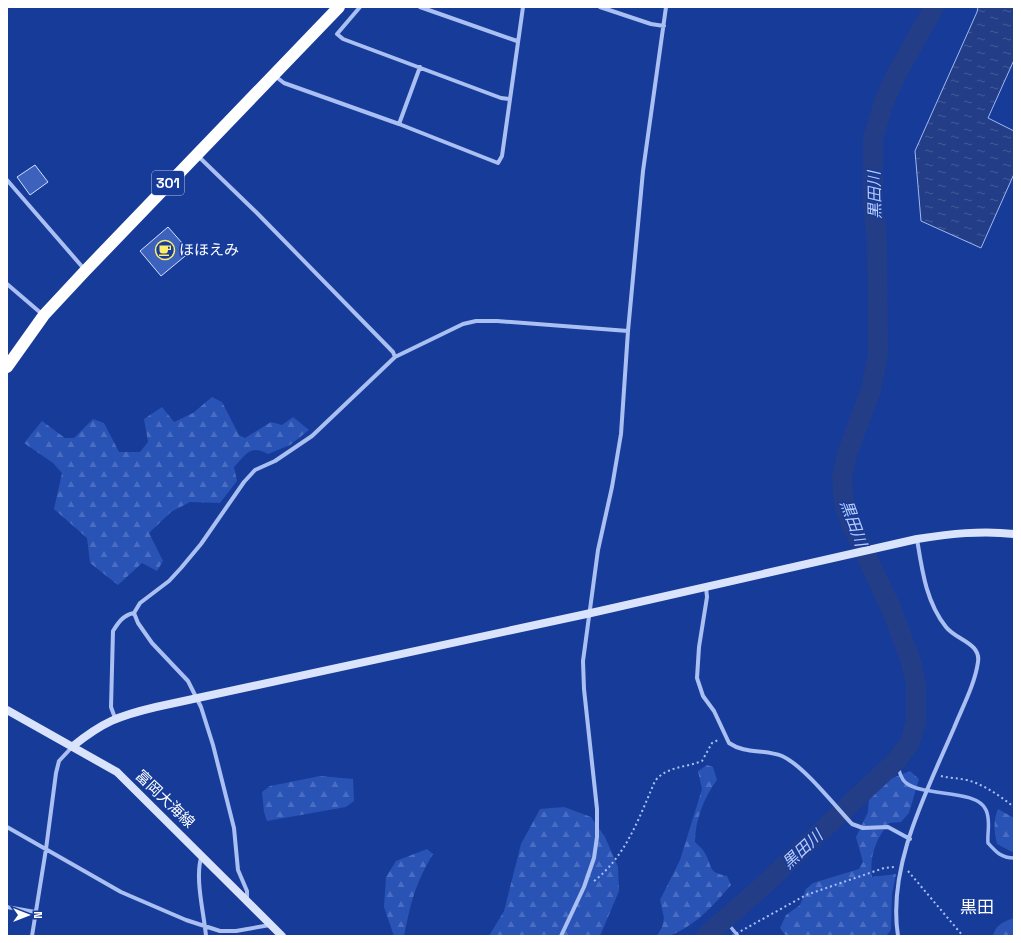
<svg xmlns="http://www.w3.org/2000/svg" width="1021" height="943" font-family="'Space Grotesk','Noto Sans JP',sans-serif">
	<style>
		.forest { fill: url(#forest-firs) }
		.water { fill: url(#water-ripples); stroke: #9eb8f4 }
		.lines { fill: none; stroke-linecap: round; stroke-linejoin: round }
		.stream { stroke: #9eb8f4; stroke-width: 3.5 }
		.river { stroke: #233e86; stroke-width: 20 }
		.building { fill: #3c62be; stroke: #d3dffc }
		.path { stroke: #abc0f2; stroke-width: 2; stroke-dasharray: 2 3; stroke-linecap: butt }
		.street { stroke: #abc0f2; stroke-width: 4 }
		.secondary { stroke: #dae3fc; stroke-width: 8 }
		.highway { stroke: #fff; stroke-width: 12 }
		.labels { text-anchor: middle; stroke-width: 3; stroke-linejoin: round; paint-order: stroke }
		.shield { fill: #173b99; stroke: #b9c4e0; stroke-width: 1 }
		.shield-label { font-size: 14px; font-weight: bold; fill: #fff }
		.poi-label { font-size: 15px; fill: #fff; stroke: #173b99; text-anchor: start }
		.street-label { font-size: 15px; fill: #fff; stroke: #173b99 }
		.water-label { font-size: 16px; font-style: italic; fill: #b8cbf8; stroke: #173b99 }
		.quarter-label { font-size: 17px; fill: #fff; stroke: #173b99 }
	</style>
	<defs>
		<pattern id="forest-firs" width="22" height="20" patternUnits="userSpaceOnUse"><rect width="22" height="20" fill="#2a53b6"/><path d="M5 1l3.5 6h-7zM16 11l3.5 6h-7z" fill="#4a6dc1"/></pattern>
		<pattern id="water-ripples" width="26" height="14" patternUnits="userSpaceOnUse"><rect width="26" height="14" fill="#233e86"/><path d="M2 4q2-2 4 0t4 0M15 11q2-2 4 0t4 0" fill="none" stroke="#445b98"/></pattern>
	</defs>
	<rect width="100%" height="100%" fill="#173b99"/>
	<path class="forest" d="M 212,397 L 222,402 L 239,435 L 245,438 L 271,422 L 282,425 L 293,417 L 309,430 L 290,445 L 268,454 C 250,444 246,455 234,467 L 237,481 L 220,503 L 190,502 L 171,512 L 149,533 L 163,561 L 157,571 L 142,563 L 118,585 L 90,563 L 87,538 L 54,509 L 62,473 L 53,463 L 24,443 L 42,421 L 65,438 L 74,438 L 93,419 L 104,423 L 119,452 L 140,452 L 148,442 L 144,419 L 162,407 L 174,422 L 193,413 Z
		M 707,765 L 713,767 L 717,780 C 704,797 695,821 695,842 C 699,846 704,850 706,855 C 713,869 708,872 727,876 L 731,885 C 713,906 695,926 669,936 C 666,937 660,936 657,936 L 662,927 L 664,918 L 660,900 L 680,860 L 702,789 L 698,771 Z
		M 910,771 L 919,779 L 909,813 L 901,822 L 889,823 C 876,839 869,856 872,877 L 896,874 L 892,894 L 891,930 L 886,936 L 786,936 L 780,928 L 786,915 L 800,905 L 806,889 L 813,883 L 859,869 L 863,862 L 856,837 L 868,812 L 869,798 L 885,781 Z
		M 320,776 L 353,779 L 354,801 L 346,807 L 267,821 L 264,812 L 262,792 L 270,786 Z
		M 564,807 L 591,817 L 605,837 L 618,867 L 619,891 L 600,936 L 489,936 L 504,911 L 521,844 L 540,809 Z
		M 998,809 L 1014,818 L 1014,853 L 997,844 C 994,831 993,821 998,809 Z
		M 427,849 L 433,854 C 415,884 411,902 404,936 L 394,936 L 384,907 L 386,877 L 396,861 Z
		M 1014,918 L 1014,936 L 993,936 C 995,925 1005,921 1014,918 Z"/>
	<path class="water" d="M 978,7 L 1014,7 L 1014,60 L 988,118 L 1014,131 L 1014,174 L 981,248 L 921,221 L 915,151 L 977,12 Z"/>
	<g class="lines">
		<path class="stream" d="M 897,760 C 898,768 900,778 906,783 C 925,797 977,789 986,810 C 991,821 987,832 988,843 C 996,852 1001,858 1014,858
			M 725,920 L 738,936"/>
		<path class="river" d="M 706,936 L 765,884 L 897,760 L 909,744 L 916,722 L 916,683 L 910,658 L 890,606 L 850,521 L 844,502 L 842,477 L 847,454 L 871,390 L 878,354 L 877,240 L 873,204 L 873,139 L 883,105 L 895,77 L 934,7"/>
	</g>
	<path class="building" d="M 35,165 L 48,182 L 30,195 L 17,177 Z
		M 168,227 L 190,252 L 161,276 L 140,251 Z"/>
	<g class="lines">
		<path class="path" d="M 941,776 C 949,778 958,778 967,780 C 985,785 1000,796 1014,807
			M 908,871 L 963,936
			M 594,881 C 626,856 639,818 655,781 C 667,766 685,768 702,761 L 712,743 L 720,739
			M 732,936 L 806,895 L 884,868 L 895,867"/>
		<path class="street" d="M 360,7 L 337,34 L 343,39 L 501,98 L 509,99
			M 420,7 L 517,41
			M 600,7 L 651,24 L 664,26
			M 275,76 L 284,83 L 399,124 L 498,163 L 502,156 L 523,7
			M 399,124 L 420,67
			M 198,156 L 257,213 L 393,352 L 395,357
			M 7,180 L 85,270
			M 7,284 L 42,314
			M 706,587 L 707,597 L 699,647 L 697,678 L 703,696 L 714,711 L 729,743 C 745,754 764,749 782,756 C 803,765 835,806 852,824 L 863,828 L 888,827 L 910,839
			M 115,718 L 111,707 L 113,631 C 118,623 123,615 134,613
			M 7,827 L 121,892 L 186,920 L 220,931 L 236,931 L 270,925
			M 202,855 C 194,876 204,913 206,936
			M 247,900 L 247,891 L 238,870 L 234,828 L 213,745 L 201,707 L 188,681 L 152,643 L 138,623 L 134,613 L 140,603 L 169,581 L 181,568 L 201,544 L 244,482 L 255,470 L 275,461 L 312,436 L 395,357 L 463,324 L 476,321 L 497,321 L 628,331
			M 7,907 L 35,912
			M 32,936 L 46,849 L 56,773 L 59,761 L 73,746
			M 561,936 L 584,887 L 594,858 L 597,837 L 597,809 L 584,689 L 583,661 L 598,550 L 612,487 L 621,434 L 628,331 L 643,171 L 666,7
			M 898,936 C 887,866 927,791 954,728 C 962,708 975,684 978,662 C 981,643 956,640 946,627 C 926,602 922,570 917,539"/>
		<path class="secondary" d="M 7,710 L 117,772 L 282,936
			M 73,746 C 103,722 118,716 156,707 L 591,613 L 917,539 C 950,534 981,530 1014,534"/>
		<path class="highway" d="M 7,367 L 44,315 L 85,271 L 339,7"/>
	</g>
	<defs>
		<symbol id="cafe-ring" viewBox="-11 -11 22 22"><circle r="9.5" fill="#173b99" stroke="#ffec6c" stroke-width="1.5"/><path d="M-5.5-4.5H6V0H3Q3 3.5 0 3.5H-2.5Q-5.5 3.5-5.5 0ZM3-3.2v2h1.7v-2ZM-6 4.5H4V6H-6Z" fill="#ffec6c"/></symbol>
	</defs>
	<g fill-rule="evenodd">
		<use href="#cafe-ring" x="154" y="239" width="22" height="22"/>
	</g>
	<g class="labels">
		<rect class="shield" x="152" y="171" width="32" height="24" rx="3"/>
		<g class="shield-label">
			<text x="168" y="188">301</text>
		</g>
		<g class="poi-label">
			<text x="179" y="255">ほほえみ</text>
		</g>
		<g class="street-label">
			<text transform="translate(165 799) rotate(44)" y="5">富岡大海線</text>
		</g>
		<g class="water-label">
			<text transform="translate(874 195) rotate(-91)" y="6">黒田川</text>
			<text transform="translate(854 523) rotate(70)" y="6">黒田川</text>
			<text transform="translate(802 849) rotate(-43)" y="6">黒田川</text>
		</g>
		<g class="quarter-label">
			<text x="977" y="913">黒田</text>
		</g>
	</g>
	<rect width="1021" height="943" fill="none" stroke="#ffffff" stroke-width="16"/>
	<g transform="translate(28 915) rotate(90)" stroke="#173b99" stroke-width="3" paint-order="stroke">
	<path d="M0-3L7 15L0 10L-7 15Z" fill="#ffffff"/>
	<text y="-6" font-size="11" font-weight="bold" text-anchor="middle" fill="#ffffff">N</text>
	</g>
</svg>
